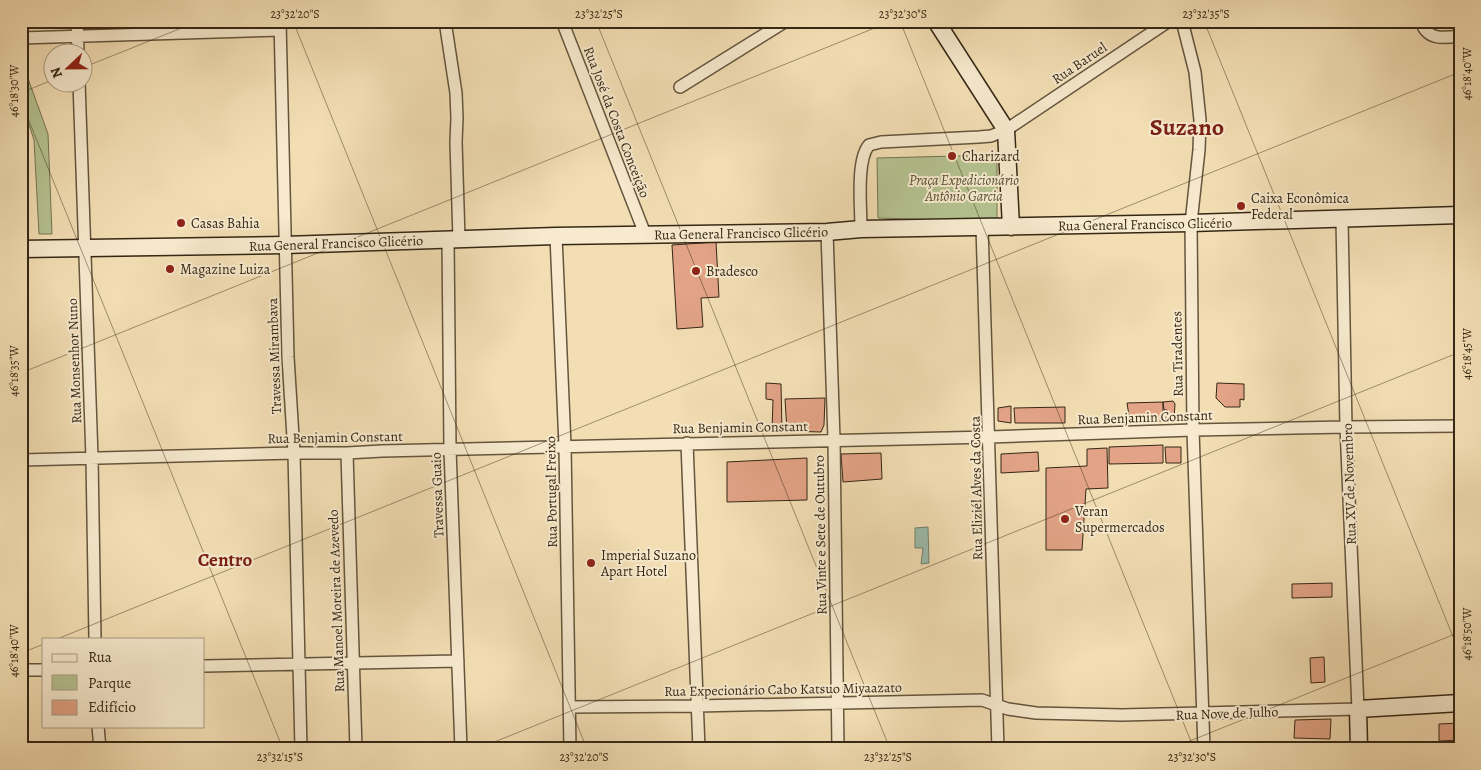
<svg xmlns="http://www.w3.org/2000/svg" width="1481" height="770" font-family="Alegreya,serif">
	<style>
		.green { fill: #b5c291; stroke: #757453 }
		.water { fill: #9bbcab; stroke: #72806f }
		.building { fill: #e2a386; stroke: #352715 }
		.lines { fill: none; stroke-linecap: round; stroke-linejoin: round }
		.street-casing { stroke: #64553d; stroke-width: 14 }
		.secondary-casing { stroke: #352715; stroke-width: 19 }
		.street { stroke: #f7eace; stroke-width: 11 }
		.secondary { stroke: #f7eace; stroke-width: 16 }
		.ticks { fill: none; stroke: #352715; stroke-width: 1; stroke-opacity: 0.45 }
		.poi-dot { fill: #8f2418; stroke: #f7eace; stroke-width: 2 }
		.labels { text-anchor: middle; stroke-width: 4; stroke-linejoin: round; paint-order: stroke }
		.street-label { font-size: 14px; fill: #352715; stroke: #f7eace }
		.poi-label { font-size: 14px; fill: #352715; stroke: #f7eace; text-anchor: start }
		.park-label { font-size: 14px; font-style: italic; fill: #554e34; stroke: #f7eace }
		.district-label { font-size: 19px; font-weight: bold; fill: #7a1f14; stroke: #f7eace }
		.town-label { font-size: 24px; font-weight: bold; fill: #7a1f14; stroke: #f7eace }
		.neatline { fill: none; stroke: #352715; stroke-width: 2 }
		.ticks-label { font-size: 12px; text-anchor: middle; fill: #352715 }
	</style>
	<rect width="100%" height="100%" fill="#f3deb4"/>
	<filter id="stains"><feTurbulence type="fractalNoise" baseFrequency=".004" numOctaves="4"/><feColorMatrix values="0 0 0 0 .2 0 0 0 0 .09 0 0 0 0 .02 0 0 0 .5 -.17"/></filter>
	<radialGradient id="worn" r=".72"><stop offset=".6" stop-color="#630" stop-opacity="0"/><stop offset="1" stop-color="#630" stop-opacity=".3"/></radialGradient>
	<path class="green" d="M 21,59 L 48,134 L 52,234 L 39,234 L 34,140 L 21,100 Z
		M 997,155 L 997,220 L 971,221 L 878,218 L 877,158 Z"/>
	<path class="water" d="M 928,527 L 929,563 L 921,564 L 923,548 L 915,548 L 915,528 Z"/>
	<path class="building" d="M 716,242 L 719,297 L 701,298 L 703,327 L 677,329 L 672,245 Z
		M 766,383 L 781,384 L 782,431 L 772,430 L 773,400 L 766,399 Z
		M 1217,383 L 1244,384 L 1244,400 L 1240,399 L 1240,407 L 1225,407 L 1216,398 Z
		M 825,398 L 824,425 L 821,432 L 787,431 L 785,399 Z
		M 1173,401 L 1175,404 L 1174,419 L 1166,420 L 1167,410 L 1164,410 L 1163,402 Z
		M 1163,402 L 1163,421 L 1130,422 L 1127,403 Z
		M 1011,406 L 1011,423 L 998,421 L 998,408 Z
		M 1065,407 L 1065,423 L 1015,423 L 1014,408 Z
		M 1163,445 L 1163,463 L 1109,464 L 1109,447 Z
		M 1165,447 L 1181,447 L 1181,463 L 1166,463 Z
		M 1107,448 L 1108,488 L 1086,489 L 1082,550 L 1046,550 L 1046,468 L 1087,466 L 1087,449 Z
		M 1038,452 L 1039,471 L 1001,473 L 1001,454 Z
		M 881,453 L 882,479 L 843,482 L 841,454 Z
		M 807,458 L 807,500 L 727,502 L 727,462 Z
		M 1332,583 L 1332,597 L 1292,598 L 1292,584 Z
		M 1324,657 L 1325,682 L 1311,683 L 1310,658 Z
		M 1331,719 L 1330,739 L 1294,738 L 1295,720 Z
		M 1460,723 L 1460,740 L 1439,741 L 1439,724 Z"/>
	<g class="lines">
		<defs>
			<path id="street" d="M 77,21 L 78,52
				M 280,21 L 288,357 L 294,453 L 301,749
				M 445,21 L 456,93 L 457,118 L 456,142 L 459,239
				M 562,21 L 645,234
				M 1182,21 L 1195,72 L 1200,120 L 1199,150 L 1191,223 L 1193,430 L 1204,749
				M 1421,21 C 1427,41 1444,38 1460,36
				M 21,38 L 280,30
				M 79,82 L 92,458 L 95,639
				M 680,87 L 786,21
				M 982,227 L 998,749
				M 861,229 C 861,207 856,160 869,145 L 881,142 L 979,137 L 991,136 L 1006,130 L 1169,21
				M 827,232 L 834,439 L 838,749
				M 556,236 L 565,446 L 570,749
				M 448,239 L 450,449 L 461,749
				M 687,443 L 699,749
				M 347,453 L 356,749
				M 21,460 L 294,453 L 347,453 L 382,451 L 990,437 L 1193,430 L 1346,427 L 1460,426
				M 204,666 L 458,661
				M 21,670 L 44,670
				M 569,707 L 697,706 L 982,700 L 1008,709 L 1036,713 L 1122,715 L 1358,709 L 1346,427 L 1342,219
				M 98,726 L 100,749"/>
			<path id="secondary" d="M 936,21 L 1006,130 L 1011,227
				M 21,249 L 285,245 L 556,236 L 827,232 L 861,229 L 1191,223 L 1460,215
				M 1359,749 L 1358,709 L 1460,703"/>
		</defs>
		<use href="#street" class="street-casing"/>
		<use href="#secondary" class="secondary-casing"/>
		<use href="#street" class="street"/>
		<use href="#secondary" class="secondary"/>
	</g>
	<path class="ticks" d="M 293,21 L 587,749M 596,21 L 890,749M 900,21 L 1194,749M 1204,21 L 1460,654M 82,68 L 199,21M 21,93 L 52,80M 21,101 L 283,749M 21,373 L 892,21M 57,639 L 1460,72M 21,653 L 44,644M 477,749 L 1460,352M 1170,749 L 1460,632"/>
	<g class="poi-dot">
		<circle cx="952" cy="156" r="5"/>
		<circle cx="1241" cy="206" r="5"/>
		<circle cx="181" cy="223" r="5"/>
		<circle cx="170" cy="269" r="5"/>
		<circle cx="696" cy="271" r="5"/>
		<circle cx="1065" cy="519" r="5"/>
		<circle cx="591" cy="563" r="5"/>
	</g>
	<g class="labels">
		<g class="street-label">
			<text transform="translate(1079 63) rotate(-34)" y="5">Rua Baruel</text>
			<text transform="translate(617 122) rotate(69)" y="5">Rua José da Costa Conceição</text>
			<text transform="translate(1145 224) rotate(-1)" y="5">Rua General Francisco Glicério</text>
			<text transform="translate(741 233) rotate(-1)" y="5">Rua General Francisco Glicério</text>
			<text transform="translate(336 243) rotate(-2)" y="5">Rua General Francisco Glicério</text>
			<text transform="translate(1177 354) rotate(-91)" y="5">Rua Tiradentes</text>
			<text transform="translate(274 356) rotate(-92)" y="5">Travessa Mirambava</text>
			<text transform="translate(74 361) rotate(-92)" y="5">Rua Monsenhor Nuno</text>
			<text transform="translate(1145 417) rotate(-2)" y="5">Rua Benjamin Constant</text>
			<text transform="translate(740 427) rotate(-1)" y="5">Rua Benjamin Constant</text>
			<text transform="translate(335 437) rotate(-1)" y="5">Rua Benjamin Constant</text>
			<text transform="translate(1349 484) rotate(-92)" y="5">Rua XV de Novembro</text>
			<text transform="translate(976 488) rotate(-91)" y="5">Rua Eliziél Alves da Costa</text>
			<text transform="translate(551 492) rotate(-91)" y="5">Rua Portugal Freixo</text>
			<text transform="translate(437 495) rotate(-92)" y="5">Travessa Guaio</text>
			<text transform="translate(820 535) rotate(-91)" y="5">Rua Vinte e Sete de Outubro</text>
			<text transform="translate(336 601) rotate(-92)" y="5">Rua Manoel Moreira de Azevedo</text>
			<text transform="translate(783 689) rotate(-1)" y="5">Rua Expecionário Cabo Katsuo Miyaazato</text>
			<text transform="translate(1227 713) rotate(-2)" y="5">Rua Nove de Julho</text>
		</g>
		<g class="poi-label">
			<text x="962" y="161">Charizard</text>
			<text x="1251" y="203">Caixa Econômica<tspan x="1251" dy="16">Federal</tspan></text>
			<text x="191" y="228">Casas Bahia</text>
			<text x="180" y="274">Magazine Luiza</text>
			<text x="706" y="276">Bradesco</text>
			<text x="1075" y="516">Veran<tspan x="1075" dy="16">Supermercados</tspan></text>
			<text x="601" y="560">Imperial Suzano<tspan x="601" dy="16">Apart Hotel</tspan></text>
		</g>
		<g class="park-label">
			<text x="964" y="185">Praça Expedicionário<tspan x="964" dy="16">Antônio Garcia</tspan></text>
		</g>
		<g class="district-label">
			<text x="225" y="566">Centro</text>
		</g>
		<g class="town-label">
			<text x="1187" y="135">Suzano</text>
		</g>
	</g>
	<rect width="1481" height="770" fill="none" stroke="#f3deb4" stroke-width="55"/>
	<rect x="42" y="638" width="162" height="90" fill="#f7eace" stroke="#a99c84"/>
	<rect x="52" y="654" width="25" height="8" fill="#f7eace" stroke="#a99c84"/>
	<text x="88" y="662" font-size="15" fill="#352715">Rua</text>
	<rect x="52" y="675" width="25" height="15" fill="#b5c291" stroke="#a99c84"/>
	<text x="88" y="688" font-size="15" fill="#352715">Parque</text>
	<rect x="52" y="700" width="25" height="15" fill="#e2a386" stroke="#a99c84"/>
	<text x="88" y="712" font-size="15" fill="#352715">Edifício</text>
	<g transform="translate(68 68) rotate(248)"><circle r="24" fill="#f7eace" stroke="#a99c84"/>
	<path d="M0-4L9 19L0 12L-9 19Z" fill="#8f2418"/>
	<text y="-8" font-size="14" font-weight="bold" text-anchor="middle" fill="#352715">N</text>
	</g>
	<rect x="28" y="28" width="1426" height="714" class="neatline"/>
	<g class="ticks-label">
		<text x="295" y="18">23°32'20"S</text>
		<text x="599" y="18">23°32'25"S</text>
		<text x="903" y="18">23°32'30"S</text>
		<text x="1206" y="18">23°32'35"S</text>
		<text transform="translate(1467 74) rotate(-90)" y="4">46°18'40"W</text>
		<text transform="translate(14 91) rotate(-90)" y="4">46°18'30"W</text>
		<text transform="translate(1467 354) rotate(-90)" y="4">46°18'45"W</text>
		<text transform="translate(14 371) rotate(-90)" y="4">46°18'35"W</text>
		<text transform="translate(1467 634) rotate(-90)" y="4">46°18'50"W</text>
		<text transform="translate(14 651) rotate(-90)" y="4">46°18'40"W</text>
		<text x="280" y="761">23°32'15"S</text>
		<text x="584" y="761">23°32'20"S</text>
		<text x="888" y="761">23°32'25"S</text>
		<text x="1192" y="761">23°32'30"S</text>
	</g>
	<rect width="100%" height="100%" filter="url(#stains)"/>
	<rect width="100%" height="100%" fill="url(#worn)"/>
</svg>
